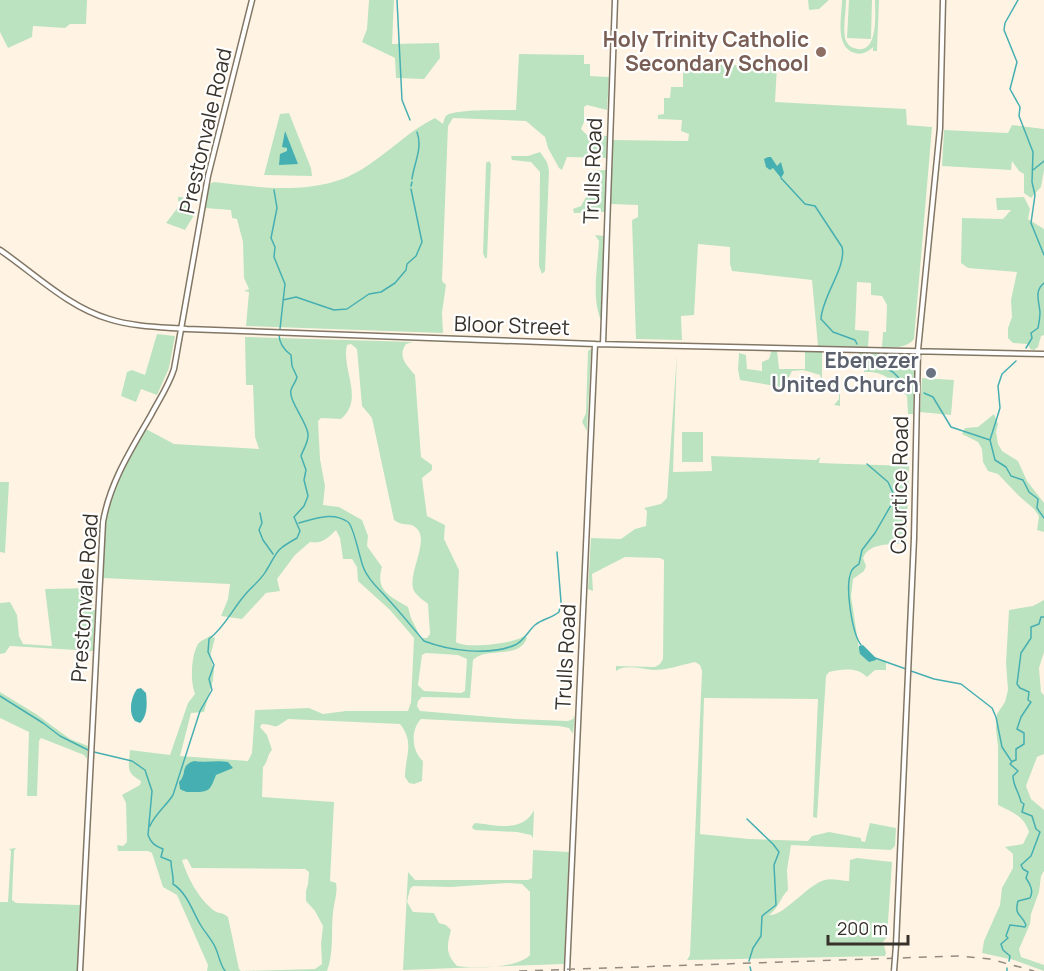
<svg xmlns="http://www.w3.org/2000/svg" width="1044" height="971" font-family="Manrope,sans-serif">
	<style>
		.green { fill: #bce3bf; fill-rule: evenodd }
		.water { fill: #46afb2 }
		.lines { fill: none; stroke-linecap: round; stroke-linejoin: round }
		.stream { stroke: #46afb2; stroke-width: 1.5 }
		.secondary-casing { stroke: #827765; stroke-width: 7 }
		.secondary { stroke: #fff; stroke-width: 4 }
		.rail { stroke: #938b80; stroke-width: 1.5; stroke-dasharray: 8 8; stroke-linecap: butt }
		.secondary-bridge-casing { stroke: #827765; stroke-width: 7; stroke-linecap: butt }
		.secondary-bridge { stroke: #fff; stroke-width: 4 }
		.education-dot { fill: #8d6e63; stroke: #fff; stroke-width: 2 }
		.worship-dot { fill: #6b7280; stroke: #fff; stroke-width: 2 }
		.labels { text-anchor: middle; stroke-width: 4.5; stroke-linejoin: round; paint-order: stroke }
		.education-label { font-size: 21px; font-weight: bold; fill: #785e54; stroke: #fff; text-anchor: end }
		.street-label { font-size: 21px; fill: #37322a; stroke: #fff }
		.worship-label { font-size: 21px; font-weight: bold; fill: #5b616d; stroke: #fff; text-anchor: end }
	</style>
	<rect width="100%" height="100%" fill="#fff4e4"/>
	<path class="green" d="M 0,0 L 87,0 L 86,24 L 70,24 L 65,28 L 33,26 L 32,37 L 8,48 L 0,32 Z
		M 369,0 L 394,0 L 392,44 L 439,43 L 440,58 L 424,79 L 396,78 L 395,58 L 362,42 L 367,29 Z
		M 808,0 L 829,0 L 819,9 L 809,10 Z
		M 842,0 L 846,0 C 846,12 843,27 845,38 C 846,43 850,47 854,48 C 879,57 875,13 875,0 L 879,0 L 877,51 L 873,51 L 873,47 C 868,52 862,55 855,53 C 834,47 842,16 842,0 Z
		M 849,0 L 872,0 L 871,39 L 847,38 Z
		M 519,54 L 584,55 L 584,64 L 590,64 L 590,76 L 609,77 L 607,110 L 587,105 L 584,107 L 584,122 L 581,129 L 587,135 L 607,136 L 606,158 L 567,157 L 562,170 L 559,168 L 548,148 L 545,137 L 526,121 L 453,118 L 448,126 L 442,281 L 446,285 L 442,313 L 443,333 L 246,326 L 249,292 L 244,291 L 249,289 L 244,278 L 243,242 L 237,219 L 232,218 L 231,210 L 205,208 L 209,184 L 214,182 C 266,188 322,197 367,166 C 390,151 410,130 435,118 L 443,124 C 444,120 444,118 447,115 C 457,109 502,110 516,110 Z
		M 683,64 L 777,66 L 775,102 L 906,109 L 907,125 L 932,127 L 914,339 C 906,349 893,347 882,347 L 883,332 L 886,332 L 887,305 L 882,296 L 871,295 L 871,283 L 857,282 L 855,330 L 869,331 L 868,347 L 818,346 L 812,280 L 732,271 L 730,264 L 730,247 L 698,244 L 694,315 L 681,316 L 682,340 L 636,339 L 632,220 L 638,217 L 638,205 L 611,204 L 613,140 L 688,141 L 689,134 L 681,131 L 682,120 L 658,119 L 658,115 L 664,114 L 664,98 L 670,98 L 671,87 L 683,87 Z
		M 289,113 L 311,168 L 312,176 L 264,175 L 280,114 Z
		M 1012,125 L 1044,129 L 1044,170 L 1041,187 L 1031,198 L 1024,193 L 1024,174 L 1019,171 L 1012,161 L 1011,170 L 942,166 L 944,130 L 1008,133 Z
		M 540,152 L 547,162 L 549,171 L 545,271 L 542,274 L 539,266 L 540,172 L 531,162 L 512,160 L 511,156 L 528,156 Z
		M 489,161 L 491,164 L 487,258 L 485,258 L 483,253 L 486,163 Z
		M 606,170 L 605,212 L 574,213 L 573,209 L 581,206 L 597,177 L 596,173 L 591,171 Z
		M 178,197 L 183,197 L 182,203 L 196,212 L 185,230 L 166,223 L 182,202 L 178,201 Z
		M 1024,197 L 1030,209 L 1028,219 L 1044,229 L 1044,335 L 1041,336 L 1038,347 L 1034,350 L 1030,349 L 1028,344 L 1013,343 L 1008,338 L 1008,328 L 1012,317 L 1011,300 L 1017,272 L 968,268 L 961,263 L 962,218 L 1003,219 L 1011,210 L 997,210 L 996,198 Z
		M 595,235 L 604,236 L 601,320 C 591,298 598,265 599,241 Z
		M 157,334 L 175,336 L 169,368 L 157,395 L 141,389 L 136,402 L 121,396 L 127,372 L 132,370 L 145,375 Z
		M 245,337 L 413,342 L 406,344 C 397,357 407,365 415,375 L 421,457 L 432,465 L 432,470 L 422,478 L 427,516 L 445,525 L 444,539 L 459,570 L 456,642 C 466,649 513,644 524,636 L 527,638 C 519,660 487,646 473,660 L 470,698 L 422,697 L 418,701 L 417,706 L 420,711 L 517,719 L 568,721 L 573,719 L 575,715 L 573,734 L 569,728 L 559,726 L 421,719 C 410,730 412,752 423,761 L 422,781 L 414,784 L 409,783 L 405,777 C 405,756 415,743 400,724 L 288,719 C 271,731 280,725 262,724 L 260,727 L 267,735 L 272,750 C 267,755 268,762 263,767 L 262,797 L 334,802 L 330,881 L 336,883 C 338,894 334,902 333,912 C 331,931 334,954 327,971 L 207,971 L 208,965 L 177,895 L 163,887 L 152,853 L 148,851 L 118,851 L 117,845 L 123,846 L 127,842 L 126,803 L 122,795 L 140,785 L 141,781 C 125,772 129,767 130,750 L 170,755 L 188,703 L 195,694 C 190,682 191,656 198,644 C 201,640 206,639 210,636 L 215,638 L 210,657 L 214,670 L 213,680 L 204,712 L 191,713 L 180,756 L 248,761 L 252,753 L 255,710 L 309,708 L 323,714 L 346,711 L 408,711 L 411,702 L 414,638 L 390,610 L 358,581 L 357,567 L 352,559 L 343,559 L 340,538 L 336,530 C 327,539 322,544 310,542 L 295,555 L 277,579 L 280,591 L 266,593 L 242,619 L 221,616 L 228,599 L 230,584 L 102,578 C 103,545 103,512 116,482 C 124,464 136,447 146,429 L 174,444 L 259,449 L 255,437 L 253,385 L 246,385 ZM 351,344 L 357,349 L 362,406 L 372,418 L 394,520 C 402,527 409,522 415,527 C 432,539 406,574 414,591 C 417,596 423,600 428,604 L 430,634 L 427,638 L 421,638 L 411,618 L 408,607 C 390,596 375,591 382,567 L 367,546 L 368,536 L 362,520 L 339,507 L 323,505 L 325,486 L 320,459 L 318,421 L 321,418 L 341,419 C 365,399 341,369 347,345 ZM 426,653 L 458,655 L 467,659 L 465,691 L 461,693 L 424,691 L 418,685 L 422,655 ZM 194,761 L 211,763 L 223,771 L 184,792 L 183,773 ZM 187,859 L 192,868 L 305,869 L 309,872 L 308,884 L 306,891 L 306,901 L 315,911 L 323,926 L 321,944 L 322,964 L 315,969 L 241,971 L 239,969 L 228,917 C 223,912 217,914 212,909 C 197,896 188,878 182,860 Z
		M 591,349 L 591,351 L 587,431 L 582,422 L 586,413 L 588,351 Z
		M 772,349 L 777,350 L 779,369 L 805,369 L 805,350 L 822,350 L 822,382 L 840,384 L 840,406 L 834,405 L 839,399 L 839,388 L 822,384 L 820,375 L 803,370 L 792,371 L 786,383 L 781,387 L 740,380 L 738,370 L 739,353 L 746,355 L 747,369 L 762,371 L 762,362 L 769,359 Z
		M 857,351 L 911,354 L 915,364 L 913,414 L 908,414 L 907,396 C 892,381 886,371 864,372 L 864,361 Z
		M 677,353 L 673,472 L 712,471 L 711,456 L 816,460 L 820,457 L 819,463 L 909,466 L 906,543 C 890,545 870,542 863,558 L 866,566 L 864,571 L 853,579 L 851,596 L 859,649 L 876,660 L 876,658 L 886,661 L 886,670 L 875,670 L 867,677 C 857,667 842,669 829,672 L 826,676 L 817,818 L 813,817 L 818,699 L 704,698 L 700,834 L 749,839 L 808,841 L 812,836 L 829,832 L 861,838 L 861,841 L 865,842 L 870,823 L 896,828 L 895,846 L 891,850 L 791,845 L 787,870 L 788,890 C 780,898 779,908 769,915 C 783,917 808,884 825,880 C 831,878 842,881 849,881 L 850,860 L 857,858 L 892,862 L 887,937 L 883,942 L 886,953 L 885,956 L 687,960 L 690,955 L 702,671 L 700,665 L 695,662 C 681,665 668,670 653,670 C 641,669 625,664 616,671 L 616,666 L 655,667 L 660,664 L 663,659 L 664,560 L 660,558 L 625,557 L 592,574 L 593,591 L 588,589 L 591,538 L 621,539 L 635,529 L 646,526 L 647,511 L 644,508 L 661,504 L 667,498 Z
		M 922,378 L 954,380 L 951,415 L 920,412 Z
		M 994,414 L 998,424 L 996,432 L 998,444 L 1002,451 L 1018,461 L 1027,481 L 1044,503 L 1044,532 L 1037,530 L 1039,516 L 1034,509 L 1019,496 L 998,474 L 988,471 L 983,462 L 982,449 L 978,442 L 962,434 L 965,428 L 978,427 Z
		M 682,432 L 703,432 L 703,462 L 682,462 Z
		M 0,482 L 9,482 L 5,553 L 0,552 Z
		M 94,588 L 92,610 L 95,610 L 93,651 L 10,646 L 5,653 L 0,654 L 0,603 L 10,602 L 17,615 L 19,636 L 23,644 L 52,646 L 45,589 Z
		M 1044,600 L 1044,652 L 1039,668 L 1041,692 L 1044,695 L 1044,754 L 1037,757 L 1026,786 L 1031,799 L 1044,810 L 1044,871 L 1041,876 L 1039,892 L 1031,914 L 1030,924 L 1019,949 L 1021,957 L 1044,965 L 1044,971 L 1014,960 L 982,953 L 984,941 L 1000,905 L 1002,888 L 1013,868 L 1013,854 L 1005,847 L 1023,844 L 1029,832 C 1024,816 1012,812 998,805 L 998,747 L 996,729 L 997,714 L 1005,702 L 1008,690 L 1006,663 L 1009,610 L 1033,606 Z
		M 0,692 L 36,714 L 70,739 L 88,746 L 87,759 L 84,755 L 41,738 L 39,741 L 37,796 L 27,796 L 29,732 L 0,718 Z
		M 534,810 L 533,838 L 531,835 L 517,832 L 475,830 L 472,828 L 473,825 L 475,823 C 495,825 523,833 534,810 Z
		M 16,848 L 14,851 L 12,900 L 16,903 L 80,905 L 77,971 L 0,971 L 0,902 L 8,902 L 11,851 L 9,849 Z
		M 533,850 L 569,852 L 564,964 L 403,970 L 408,872 L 415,880 L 528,880 L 532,878 ZM 507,883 L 522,884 L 530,892 L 530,955 C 518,968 475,969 457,966 C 445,953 447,946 451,930 L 446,925 L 439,923 L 434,913 L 413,912 L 407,902 L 410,889 L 413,886 L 451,887 Z"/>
	<path class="water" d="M 285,131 L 298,164 L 279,165 L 280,154 L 287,151 L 287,148 L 282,147 Z
		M 768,157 L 771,157 L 777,166 L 781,162 L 784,173 L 781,178 L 773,168 L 770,170 L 766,167 L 764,159 Z
		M 863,645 L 876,658 L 876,660 L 869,662 L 860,654 L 859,649 L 859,646 Z
		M 141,688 L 146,693 C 147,702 148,716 140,723 L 135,721 C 128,713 131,697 137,689 Z
		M 194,761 C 206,763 217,760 228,762 L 233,768 L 216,775 C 210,790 210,792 194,792 C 188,792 186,793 180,789 L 179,782 C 187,775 180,765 194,761 Z"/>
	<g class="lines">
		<path class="stream" d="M 397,0 L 402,100 L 410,120
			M 1018,0 L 1005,23 L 1004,30 L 1017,62 L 1010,89 L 1020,107 L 1019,116 L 1033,152 L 1032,182 L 1035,195 L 1031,223 L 1044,255
			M 1033,170 L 1044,161
			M 781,178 L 805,204 L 815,206 L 842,247 C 847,267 822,296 821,319 L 833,332 L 855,340 L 857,344
			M 412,179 C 414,163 423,148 417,132
			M 411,186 L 412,182
			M 274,190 L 277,208 L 271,238 L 275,247 L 274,257 L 285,284 L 280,329
			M 283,300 L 296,297 L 334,310 L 347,309 L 369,294 L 381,292 L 395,283 L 406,270 L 407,264 L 416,256 L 422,242 L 411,189
			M 1026,348 L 1032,338 L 1031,333 L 1038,328 C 1039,323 1040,317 1040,312 C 1039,301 1034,291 1044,283
			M 863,355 L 893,372 L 909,388
			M 1016,361 L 1002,374 L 998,386 L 1000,408 L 990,440 L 995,460 L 1006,467 L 1011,476 L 1023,480 L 1029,492 L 1038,499 L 1037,508 L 1044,518
			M 924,393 L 933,397 L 951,427 L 990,440
			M 260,513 L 262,523 L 259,530 L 263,540 L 273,554
			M 299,523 C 315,519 332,511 348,522 C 354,526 360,561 364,569 C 369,581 379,589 387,598 C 400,612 412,627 424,641 C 450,651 489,656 515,645 C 524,641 528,631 535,625 C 542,619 552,618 559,612 L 561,602 L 557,552
			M 861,645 C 852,633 844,584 852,570 C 854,567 856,566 859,564 L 862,550 L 875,533 L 894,500 L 893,493 L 888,482 L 867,464
			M 875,658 L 906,669
			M 911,671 L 934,679 L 961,684 L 992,708 L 996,717 L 1002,747 L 1012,762 L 1010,764 L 1018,771 L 1013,776 C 1013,786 1019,792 1021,802 L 1024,804 L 1022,812 L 1032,816 L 1036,829 L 1040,832 L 1031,856 L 1021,865 L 1023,869 L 1028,872 L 1026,878 C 1030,884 1034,891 1030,898 L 1018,901 C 1014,916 1021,913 1026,925 L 1025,927 L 1010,925 L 1006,936 L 1008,938 L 1001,944 L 1003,950 L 1010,956 L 1009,961
			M 0,696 L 43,723 L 60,736 L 88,750
			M 94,752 L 132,761 L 145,770 L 152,791 L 148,835 C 151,843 155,846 163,849 L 161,857 L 171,861 C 171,870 174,876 173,884 C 187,893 192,910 200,924 C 205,933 212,939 216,949 C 219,956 220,964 225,971
			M 1013,761 L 1016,760 L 1016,749 L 1024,744 L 1024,733 L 1017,729 L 1021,717 L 1031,702 L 1028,700 L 1029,692 L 1020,688 L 1017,684 L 1021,653 L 1031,638 L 1031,627 L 1039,624 L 1041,617 L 1044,617
			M 747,819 L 773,844 L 779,852 L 774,865 L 776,905 L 762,916 L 761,936 L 753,948 L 749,961
			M 150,826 C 155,814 166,806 173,795 L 200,711 L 212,690 L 209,679 L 214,665 L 208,652 L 209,639 C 224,628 232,610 244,596 C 251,587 261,580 266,571 C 279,550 274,551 297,538 L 300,531 L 294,517 L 304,506 L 308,496 L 304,480 L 306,470 L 301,456 C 303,450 309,441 308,434 C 307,422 288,400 291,390 C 292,386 296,382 297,377 L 292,366 L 291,355 C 283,349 279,343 279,334
			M 750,967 L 751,971
			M 1007,968 L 1007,971"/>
		<defs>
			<path id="secondary" d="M 0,250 C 35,274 68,307 109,319 C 134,327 161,327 187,329 L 595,344 L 1044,354
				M 603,344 L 615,0
				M 896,945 L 914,538 L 918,350 L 940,128 L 943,0
				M 80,971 L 103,522 C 110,482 131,450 151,415 C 159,400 169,385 174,369 L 208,176 L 252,0
				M 567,971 L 595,344"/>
		</defs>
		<use href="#secondary" class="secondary-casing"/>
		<use href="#secondary" class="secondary"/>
		<path class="rail" d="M 519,971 L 958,956 L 990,959 L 1034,971"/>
		<defs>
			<path id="secondary-bridge" d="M 894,971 L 896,945"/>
		</defs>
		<use href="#secondary-bridge" class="secondary-bridge-casing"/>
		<use href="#secondary-bridge" class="secondary-bridge"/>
	</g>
	<circle class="education-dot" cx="821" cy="52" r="6"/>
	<circle class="worship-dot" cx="931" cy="373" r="6"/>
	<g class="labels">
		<g class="education-label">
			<text x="809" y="47">Holy Trinity Catholic<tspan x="809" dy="24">Secondary School</tspan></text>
		</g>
		<g class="street-label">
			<text transform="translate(206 131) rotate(-77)" y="7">Prestonvale Road</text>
			<text transform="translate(593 171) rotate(-88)" y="7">Trulls Road</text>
			<text transform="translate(512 326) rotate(2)" y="7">Bloor Street</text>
			<text transform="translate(900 485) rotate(-89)" y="7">Courtice Road</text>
			<text transform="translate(85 598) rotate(-86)" y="7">Prestonvale Road</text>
			<text transform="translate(566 657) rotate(-87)" y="7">Trulls Road</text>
		</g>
		<g class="worship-label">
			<text x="919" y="368">Ebenezer<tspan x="919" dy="24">United Church</tspan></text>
		</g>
	</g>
	<path d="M828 935v9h80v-9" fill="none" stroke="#37322a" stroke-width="3"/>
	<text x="837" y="935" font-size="18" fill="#37322a" stroke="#ffffff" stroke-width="4.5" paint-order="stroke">200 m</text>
</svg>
